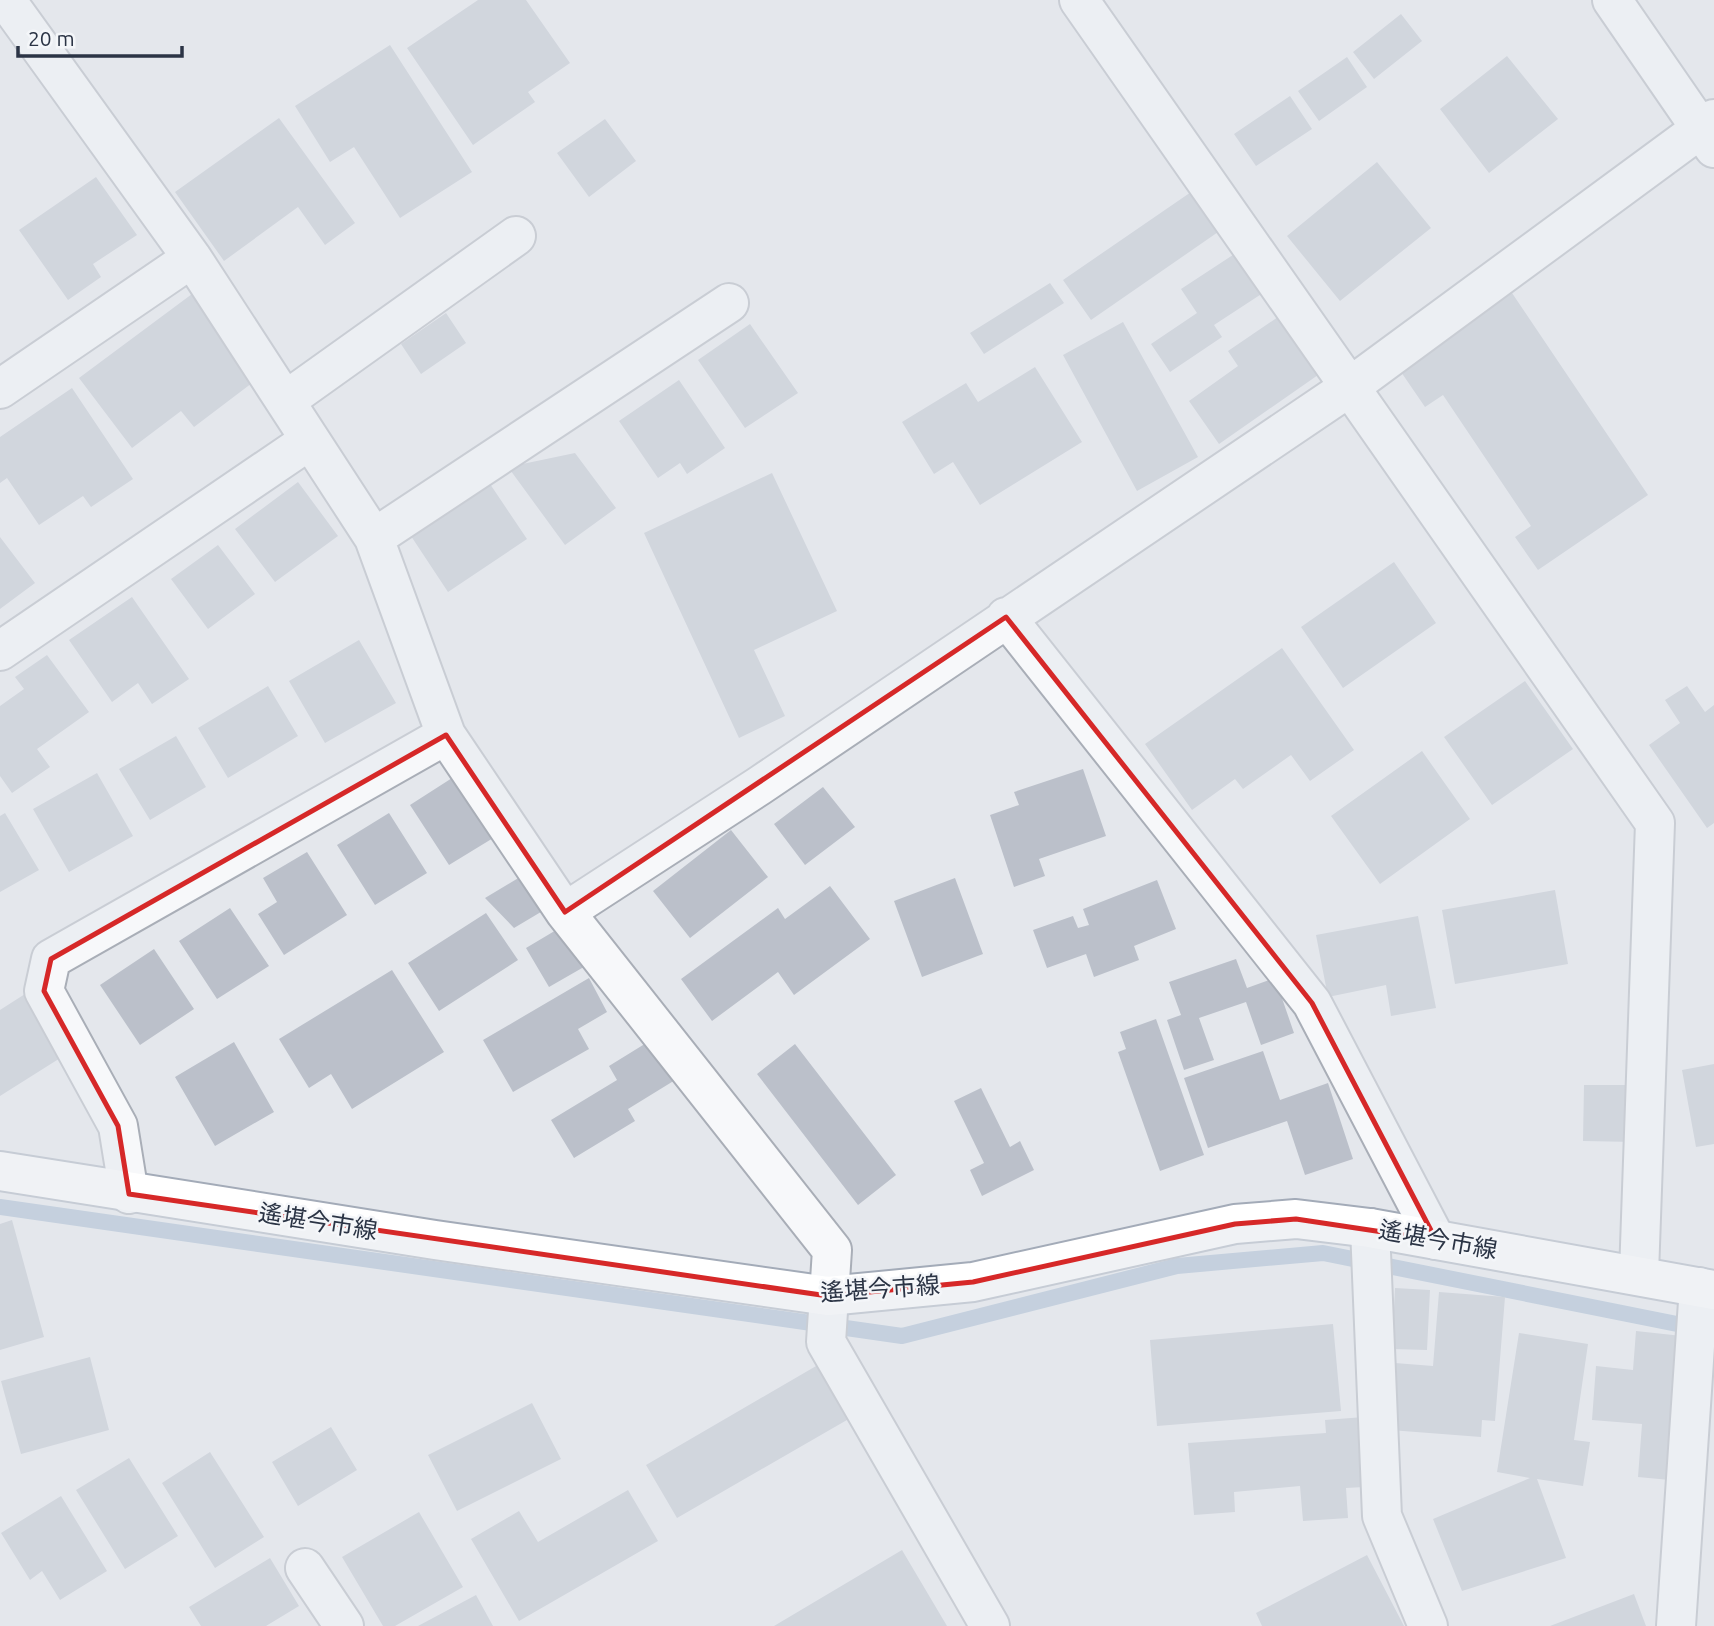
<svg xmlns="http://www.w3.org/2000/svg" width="1714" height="1626" font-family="Ubuntu,'Noto Sans JP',sans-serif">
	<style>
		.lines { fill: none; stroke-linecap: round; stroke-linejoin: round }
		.stream { stroke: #9fb4cc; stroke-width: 16 }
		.building { fill: #bbc0ca }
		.minor-casing { stroke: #a9aeb7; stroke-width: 42 }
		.major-casing { stroke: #a3abb8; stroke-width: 42 }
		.minor { stroke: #f7f8fa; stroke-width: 38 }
		.major { stroke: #fff; stroke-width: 38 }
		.marked { fill: none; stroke: #d62828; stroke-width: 5; stroke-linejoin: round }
		.labels { text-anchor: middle; stroke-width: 5; stroke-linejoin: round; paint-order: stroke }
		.street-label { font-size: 24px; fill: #2b3445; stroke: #f4f6f9 }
	</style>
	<rect width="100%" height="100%" fill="#e4e7ec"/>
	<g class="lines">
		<path class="stream" d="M 0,1207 L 902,1336 L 1177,1266 L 1323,1253 L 1682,1325"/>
	</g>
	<path class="building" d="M 478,0 L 526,0 L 570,63 L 528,92 L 535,102 L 473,145 L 407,48 Z
		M 1401,14 L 1422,41 L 1374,79 L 1353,52 Z
		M 390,45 L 472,172 L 400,218 L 354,147 L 330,162 L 295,106 Z
		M 1507,56 L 1558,119 L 1489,173 L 1440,109 Z
		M 1347,57 L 1367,87 L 1319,121 L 1298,91 Z
		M 1290,96 L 1312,129 L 1256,166 L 1234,134 Z
		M 279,118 L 355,223 L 325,245 L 298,207 L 224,261 L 175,192 Z
		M 605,119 L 636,161 L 589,197 L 557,153 Z
		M 1377,162 L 1431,228 L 1340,301 L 1287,236 Z
		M 96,177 L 137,235 L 93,264 L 101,277 L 68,300 L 19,230 Z
		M 1194,190 L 1221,230 L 1091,320 L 1063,280 Z
		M 1239,251 L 1266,291 L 1214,325 L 1222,337 L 1170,372 L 1151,344 L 1197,313 L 1181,289 Z
		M 1050,283 L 1064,303 L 984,354 L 970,333 Z
		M 1512,293 L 1648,495 L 1538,570 L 1515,537 L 1531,526 L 1443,395 L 1425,407 L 1399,369 Z
		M 192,294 L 256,380 L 194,427 L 181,411 L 132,448 L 79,378 Z
		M 446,313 L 466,343 L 421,374 L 401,344 Z
		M 1278,317 L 1318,375 L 1219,444 L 1189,401 L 1238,366 L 1228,351 Z
		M 1123,322 L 1198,457 L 1137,491 L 1063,355 Z
		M 750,324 L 798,393 L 745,428 L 698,360 Z
		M 1035,367 L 1082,442 L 980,505 L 953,462 L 934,474 L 902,422 L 966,383 L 978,402 Z
		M 679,380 L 725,448 L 687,474 L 680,463 L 658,478 L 619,421 Z
		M 72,388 L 133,479 L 91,507 L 83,496 L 39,525 L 7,478 L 0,483 L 0,437 Z
		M 575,453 L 616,508 L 565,545 L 508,467 Z
		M 772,473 L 837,611 L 754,650 L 785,716 L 739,738 L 644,533 Z
		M 488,481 L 527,539 L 448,592 L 409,533 Z
		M 298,482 L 338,536 L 275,582 L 235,529 Z
		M 0,537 L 35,583 L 0,609 Z
		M 218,545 L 255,594 L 208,629 L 171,579 Z
		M 1394,562 L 1436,623 L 1343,688 L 1301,627 Z
		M 132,597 L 189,679 L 152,704 L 138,683 L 112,702 L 69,640 Z
		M 359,640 L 396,703 L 325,743 L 289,681 Z
		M 1282,648 L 1354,750 L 1310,781 L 1291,755 L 1243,789 L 1235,779 L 1192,810 L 1145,744 Z
		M 47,655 L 89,712 L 37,749 L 50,767 L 12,793 L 0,776 L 0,706 L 24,689 L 15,677 Z
		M 1525,681 L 1573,749 L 1492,805 L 1444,737 Z
		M 268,686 L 298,736 L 228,778 L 198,728 Z
		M 1687,686 L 1705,712 L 1714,705 L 1714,823 L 1707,828 L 1649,745 L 1680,723 L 1665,700 Z
		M 176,736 L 206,787 L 150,820 L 119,769 Z
		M 1422,751 L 1470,819 L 1380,884 L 1331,816 Z
		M 1083,769 L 1106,836 L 1039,859 L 1045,876 L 1014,887 L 990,815 L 1019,805 L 1014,792 Z
		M 463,771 L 503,832 L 449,865 L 410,805 Z
		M 97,773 L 133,836 L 69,872 L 33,809 Z
		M 823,787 L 855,827 L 805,865 L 774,824 Z
		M 5,813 L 39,870 L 0,892 L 0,816 Z
		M 389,813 L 427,873 L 375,905 L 337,845 Z
		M 731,830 L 768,877 L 690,938 L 653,891 Z
		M 307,852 L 347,915 L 284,955 L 258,914 L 277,902 L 263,878 Z
		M 535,868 L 556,903 L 514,928 L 485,898 Z
		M 955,878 L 983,954 L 922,977 L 894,901 Z
		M 1157,880 L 1176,929 L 1134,946 L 1139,960 L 1094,977 L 1086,954 L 1047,968 L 1033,930 L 1073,916 L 1078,928 L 1089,925 L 1083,909 Z
		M 830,886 L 870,939 L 794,995 L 778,972 L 712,1021 L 681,979 L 778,908 L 785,919 Z
		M 1555,890 L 1568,964 L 1455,984 L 1442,910 Z
		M 230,908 L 269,966 L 217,999 L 179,941 Z
		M 486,913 L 518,960 L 439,1011 L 408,963 Z
		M 1418,916 L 1436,1008 L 1391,1016 L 1386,985 L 1328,997 L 1316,935 Z
		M 573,920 L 596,960 L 549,987 L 526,948 Z
		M 154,949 L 194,1009 L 140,1045 L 100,985 Z
		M 1236,959 L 1247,988 L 1275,978 L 1294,1033 L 1261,1045 L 1246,1002 L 1199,1018 L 1214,1060 L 1184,1070 L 1167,1020 L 1181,1015 L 1169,982 Z
		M 392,970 L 444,1052 L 352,1109 L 331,1074 L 309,1088 L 279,1039 Z
		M 589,978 L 607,1012 L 578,1029 L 589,1049 L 513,1092 L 483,1040 Z
		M 25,994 L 65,1055 L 0,1096 L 0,1010 Z
		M 1156,1019 L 1204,1155 L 1160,1171 L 1118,1052 L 1126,1049 L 1120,1032 Z
		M 656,1037 L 680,1077 L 628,1109 L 635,1121 L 574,1158 L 551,1120 L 617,1080 L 609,1066 Z
		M 234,1042 L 274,1112 L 215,1146 L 175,1077 Z
		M 795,1044 L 896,1175 L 858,1205 L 757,1074 Z
		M 1263,1051 L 1280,1100 L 1328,1083 L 1353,1159 L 1305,1175 L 1287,1121 L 1208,1148 L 1184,1078 Z
		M 1714,1064 L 1714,1144 L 1696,1147 L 1682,1070 Z
		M 1584,1085 L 1636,1085 L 1636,1142 L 1583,1141 Z
		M 981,1088 L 1010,1147 L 1020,1141 L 1034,1170 L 982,1196 L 970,1170 L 984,1163 L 954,1101 Z
		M 12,1220 L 44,1337 L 0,1350 L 0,1224 Z
		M 1395,1288 L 1430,1290 L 1427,1350 L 1392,1349 Z
		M 1439,1292 L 1505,1297 L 1495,1421 L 1482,1420 L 1481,1437 L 1390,1430 L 1395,1363 L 1433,1366 Z
		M 1333,1324 L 1341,1411 L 1157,1426 L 1150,1340 Z
		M 1636,1331 L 1682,1336 L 1670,1480 L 1638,1477 L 1642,1424 L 1592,1420 L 1596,1366 L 1633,1370 Z
		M 1519,1333 L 1588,1344 L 1574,1440 L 1590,1442 L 1583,1486 L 1537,1479 L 1566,1558 L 1462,1591 L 1433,1519 L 1530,1478 L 1497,1472 Z
		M 835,1355 L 866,1409 L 677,1518 L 646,1465 Z
		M 90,1357 L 109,1430 L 21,1454 L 1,1381 Z
		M 532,1403 L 561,1459 L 457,1511 L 428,1455 Z
		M 1377,1416 L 1382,1486 L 1346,1488 L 1348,1518 L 1303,1521 L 1300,1486 L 1234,1492 L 1235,1512 L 1194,1515 L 1188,1443 L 1326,1433 L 1325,1420 Z
		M 331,1427 L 357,1470 L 298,1506 L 272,1462 Z
		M 210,1452 L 264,1537 L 215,1568 L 162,1483 Z
		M 129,1458 L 178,1536 L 125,1569 L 76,1490 Z
		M 628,1490 L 658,1541 L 519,1621 L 471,1539 L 519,1511 L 538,1542 Z
		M 61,1496 L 107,1571 L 60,1600 L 42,1571 L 30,1580 L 1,1533 Z
		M 419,1512 L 463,1587 L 395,1626 L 383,1626 L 342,1557 Z
		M 902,1550 L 947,1626 L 774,1626 Z
		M 1367,1555 L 1404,1626 L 1262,1626 L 1256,1613 Z
		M 270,1558 L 299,1606 L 266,1626 L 201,1626 L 189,1607 Z
		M 1634,1594 L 1646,1626 L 1550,1626 Z
		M 476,1595 L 493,1626 L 418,1626 Z"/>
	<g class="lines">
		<defs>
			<path id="minor" d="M 6,0 L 192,258 L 374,538 L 446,735 L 565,912 L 832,1250 L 826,1342 L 990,1626
				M 1079,0 L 1655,823 L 1639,1274
				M 1612,0 L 1714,148
				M 0,389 L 192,258
				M 285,401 L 516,236
				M 374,538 L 729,303
				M 1006,617 L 1312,1003 L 1436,1240
				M 0,651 L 310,440
				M 565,912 L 759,786 L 1351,386 L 1714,119
				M 129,1194 L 118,1126 L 44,991 L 51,959 L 446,735
				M 1370,1228 L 1382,1516 L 1428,1626
				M 305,1568 L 344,1626
				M 1676,1626 L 1699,1287"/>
			<path id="major" d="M 0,1171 L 435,1240 L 828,1296 L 973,1282 L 1235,1224 L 1296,1219 L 1370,1228 L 1714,1290"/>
		</defs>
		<use href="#minor" class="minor-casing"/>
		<use href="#major" class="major-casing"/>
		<use href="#minor" class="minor"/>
		<use href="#major" class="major"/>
	</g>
	<path d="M0 0H1714V1626H0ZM 1006,617 L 1312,1003 L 1436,1240 L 1296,1219 L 1235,1224 L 973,1282 L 828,1296 L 129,1194 L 118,1126 L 44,991 L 51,959 L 446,735 L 565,912 Z" fill="#e4e7ec" fill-opacity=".55" fill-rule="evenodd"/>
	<path class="marked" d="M 1006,617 L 1312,1003 L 1436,1240 L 1296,1219 L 1235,1224 L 973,1282 L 828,1296 L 129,1194 L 118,1126 L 44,991 L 51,959 L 446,735 L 565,912 Z"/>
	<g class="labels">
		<g class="street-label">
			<text transform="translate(318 1222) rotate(9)" y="8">遙堪今市線</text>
			<text transform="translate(1438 1240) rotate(10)" y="8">遙堪今市線</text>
			<text transform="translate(880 1289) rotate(-4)" y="8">遙堪今市線</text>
		</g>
	</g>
	<path d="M18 46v10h164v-10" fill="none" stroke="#2b3445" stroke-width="3.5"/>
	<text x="28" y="46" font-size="21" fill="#2b3445" stroke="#f4f6f9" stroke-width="5" paint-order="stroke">20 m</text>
</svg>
